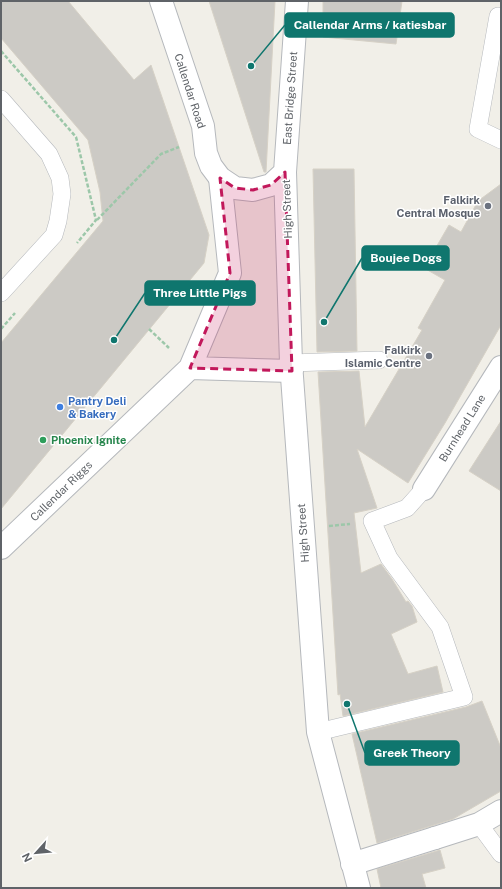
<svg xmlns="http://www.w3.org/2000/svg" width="502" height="889" font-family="'Public Sans',sans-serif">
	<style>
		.building { fill: #cccac5; stroke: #d6d1c6 }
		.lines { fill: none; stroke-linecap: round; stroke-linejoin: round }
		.service-casing { stroke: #b5b8bc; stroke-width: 18 }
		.pedestrian-casing { stroke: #b5b8bc; stroke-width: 24 }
		.minor-casing { stroke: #b5b8bc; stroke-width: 24 }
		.path { stroke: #9cc7a9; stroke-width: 2.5; stroke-dasharray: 4 2; stroke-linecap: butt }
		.service { stroke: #fff; stroke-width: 17 }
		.pedestrian { stroke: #fff; stroke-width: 22 }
		.minor { stroke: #fff; stroke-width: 22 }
		.marked { fill: #c2185b; fill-opacity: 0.2; stroke: #c2185b; stroke-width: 3; stroke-dasharray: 8 5; stroke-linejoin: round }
		.worship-dot { fill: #6b7280; stroke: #fff; stroke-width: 1.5 }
		.shop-dot { fill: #3f7fe0; stroke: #fff; stroke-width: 1.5 }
		.leisure-dot { fill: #2e9e5b; stroke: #fff; stroke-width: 1.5 }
		.labels { text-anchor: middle; stroke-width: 3; stroke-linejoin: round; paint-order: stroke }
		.street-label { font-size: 11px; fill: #5f6368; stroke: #fff }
		.worship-label { font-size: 11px; font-weight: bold; fill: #5b616d; stroke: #fff; text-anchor: end }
		.shop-label { font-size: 11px; font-weight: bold; fill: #366cbe; stroke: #fff; text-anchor: start }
		.leisure-label { font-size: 11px; font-weight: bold; fill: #27864d; stroke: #fff; text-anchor: start }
		.leader { fill: none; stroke: #0f766e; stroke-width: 1.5 }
		.callout-dot { fill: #0f766e; stroke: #fff; stroke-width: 1.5 }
		.callout { fill: #0f766e; stroke: #0f766e; stroke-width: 1.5 }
		.callout-label { font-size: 12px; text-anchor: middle; font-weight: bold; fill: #fff }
	</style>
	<rect width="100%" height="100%" fill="#f1efe8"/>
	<path class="building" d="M 1,1 L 68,1 L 134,80 L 151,65 L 209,235 L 204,263 L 1,509 L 1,343 L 103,221 L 100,192 L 88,140 L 1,38 Z
		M 209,1 L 275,1 L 266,172 L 264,172 Z
		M 323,1 L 402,1 L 396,44 L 323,37 Z
		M 313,169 L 354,169 L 357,351 L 317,352 Z
		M 501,184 L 501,325 L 445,423 L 408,483 L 357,449 L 377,508 L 354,513 L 361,573 L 381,564 L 392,579 L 406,602 L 408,601 L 412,606 L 417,622 L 391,634 L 408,674 L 437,666 L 443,692 L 343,716 L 340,694 L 338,695 L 318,372 L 359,371 L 365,427 L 422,330 L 418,328 L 445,280 L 424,268 L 449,225 L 461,232 L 478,201 Z
		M 501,421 L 501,491 L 469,471 Z
		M 482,701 L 501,748 L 501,791 L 453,819 L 377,843 L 352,734 L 466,707 Z
		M 440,850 L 445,868 L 422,874 L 426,888 L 381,888 L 377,869 Z"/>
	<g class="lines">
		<defs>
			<path id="service" d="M 498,16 L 478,129 L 501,140
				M 1,99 L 49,154 L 60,178 L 62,194 L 58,221 L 54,235 L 1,293
				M 291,363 L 379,360
				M 318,732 L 464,697 L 440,627 L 389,558 L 372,521 L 407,508 L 424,489
				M 479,824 L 501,854"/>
			<path id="pedestrian" d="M 285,172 L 291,363 L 318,732 L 359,888
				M 190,368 L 292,371
				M 1,548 L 190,368 L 230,273 L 220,178
				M 352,864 L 435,838"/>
			<path id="minor" d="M 161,1 L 203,126 L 206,153 L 211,166 L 220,178 L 235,188 L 253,190 L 271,185 L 285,172 L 297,1
				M 424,489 L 501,367
				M 435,838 L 479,824 L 501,811"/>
		</defs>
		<use href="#service" class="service-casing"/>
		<use href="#pedestrian" class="pedestrian-casing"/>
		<use href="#minor" class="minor-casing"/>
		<path class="path" d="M 1,51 L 76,137 L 96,220 L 77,243
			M 97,220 L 161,154 L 179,147
			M 1,329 L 15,313
			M 149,329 L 169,348
			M 329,526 L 350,524"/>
		<use href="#service" class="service"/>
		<use href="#pedestrian" class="pedestrian"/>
		<use href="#minor" class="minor"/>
	</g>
	<path class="marked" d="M 285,172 L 292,371 L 190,368 L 230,273 L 220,178 L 235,188 L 253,190 L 271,185 Z"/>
	<g class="worship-dot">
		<circle cx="488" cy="206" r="4"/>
		<circle cx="429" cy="356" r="4"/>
	</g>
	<circle class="shop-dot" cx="60" cy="407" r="4"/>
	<circle class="leisure-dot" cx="43" cy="440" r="4"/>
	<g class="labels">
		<g class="street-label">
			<text transform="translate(190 91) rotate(72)" y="4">Callendar Road</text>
			<text transform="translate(290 98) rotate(-86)" y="4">East Bridge Street</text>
			<text transform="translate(287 209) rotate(-92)" y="4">High Street</text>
			<text transform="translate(462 428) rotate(-58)" y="4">Burnhead Lane</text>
			<text transform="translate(61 491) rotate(-44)" y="4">Callendar Riggs</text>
			<text transform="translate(303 533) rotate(-94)" y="4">High Street</text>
		</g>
		<g class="worship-label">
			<text x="480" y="204">Falkirk<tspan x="480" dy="13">Central Mosque</tspan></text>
			<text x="421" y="354">Falkirk<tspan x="421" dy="13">Islamic Centre</tspan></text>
		</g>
		<g class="shop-label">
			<text x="68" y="405">Pantry Deli<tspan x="68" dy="13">&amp; Bakery</tspan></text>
		</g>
		<g class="leisure-label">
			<text x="51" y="444">Phoenix Ignite</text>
		</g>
	</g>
	<path class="leader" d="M251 66L285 25M324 322L362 258M114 340L145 293M347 704L365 753"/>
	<g class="callout-dot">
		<circle cx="251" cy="66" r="4"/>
		<circle cx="324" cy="322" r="4"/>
		<circle cx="114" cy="340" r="4"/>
		<circle cx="347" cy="704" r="4"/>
	</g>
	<g class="callout">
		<rect x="285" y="13" width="169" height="24" rx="4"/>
		<rect x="362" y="246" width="87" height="24" rx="4"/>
		<rect x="145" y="281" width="110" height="24" rx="4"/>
		<rect x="365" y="741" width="94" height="24" rx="4"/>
	</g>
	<g class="callout-label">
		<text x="370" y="29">Callendar Arms / katiesbar</text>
		<text x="406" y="262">Boujee Dogs</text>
		<text x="200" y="297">Three Little Pigs</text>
		<text x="412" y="757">Greek Theory</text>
	</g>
	<rect width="502" height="889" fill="none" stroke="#5f6368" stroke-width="4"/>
	<g transform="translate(36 853) rotate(243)" stroke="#ffffff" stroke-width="3" paint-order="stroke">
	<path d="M0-3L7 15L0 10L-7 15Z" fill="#5f6368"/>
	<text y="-6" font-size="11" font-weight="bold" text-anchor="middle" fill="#5f6368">N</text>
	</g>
</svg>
